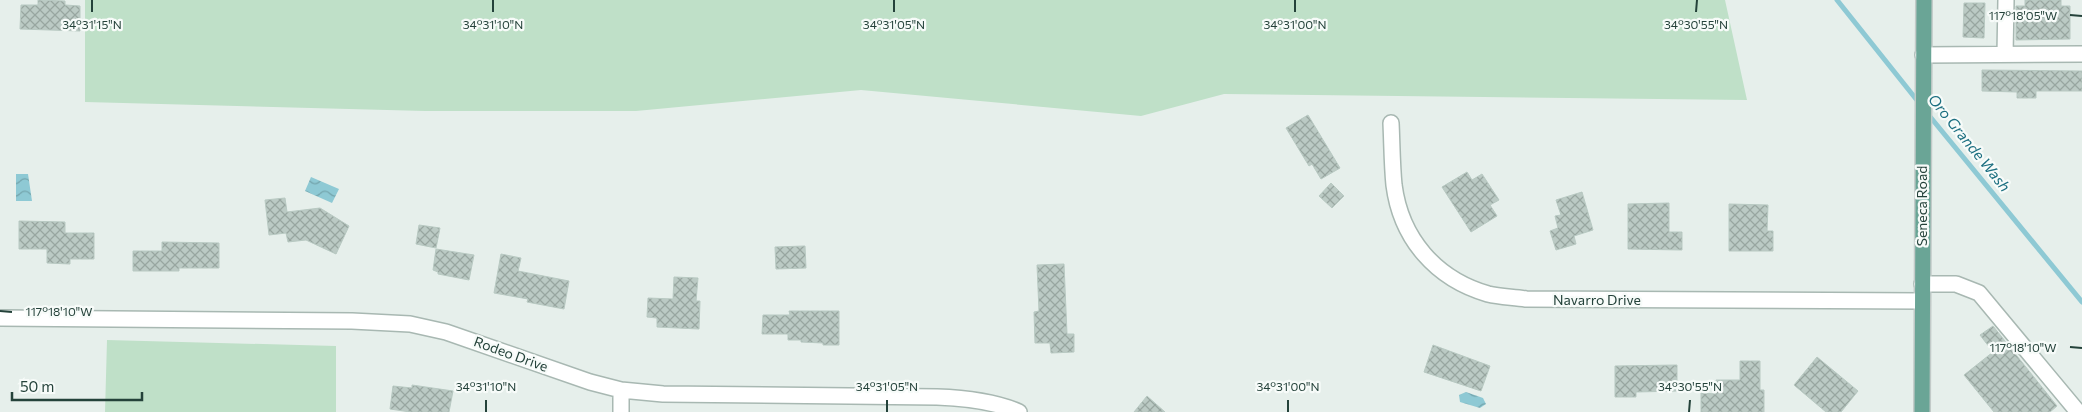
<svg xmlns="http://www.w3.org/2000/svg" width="2082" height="412" font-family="Commissioner,sans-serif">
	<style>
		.green { fill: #bfe0c8 }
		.water { fill: url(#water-waves) }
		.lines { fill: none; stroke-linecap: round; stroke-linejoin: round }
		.stream { stroke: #8ec9d4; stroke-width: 5 }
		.building { fill: url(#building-cross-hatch); stroke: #b8c9c2 }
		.minor-casing { stroke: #a8b8b2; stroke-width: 18 }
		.major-casing { stroke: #c2cac8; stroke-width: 18 }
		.minor { stroke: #fff; stroke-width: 15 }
		.major { stroke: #6aa596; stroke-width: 15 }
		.ticks { fill: none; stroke: #24423a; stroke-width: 2 }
		.labels { text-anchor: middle; stroke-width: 4.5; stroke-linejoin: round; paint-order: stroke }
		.street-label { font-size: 14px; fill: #24423a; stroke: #f7fbf9 }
		.water-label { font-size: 15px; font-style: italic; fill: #1c6f80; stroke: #f7fbf9 }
		.ticks-label { font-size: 12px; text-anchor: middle; fill: #24423a; stroke: #f7fbf9; stroke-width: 4.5; stroke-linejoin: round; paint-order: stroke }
	</style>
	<defs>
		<pattern id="water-waves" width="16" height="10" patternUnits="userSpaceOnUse" patternTransform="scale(1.25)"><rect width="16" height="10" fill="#8ec9d4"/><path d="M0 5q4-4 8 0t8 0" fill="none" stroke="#74a5ad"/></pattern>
		<pattern id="building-cross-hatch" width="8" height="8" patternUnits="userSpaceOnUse" patternTransform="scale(1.25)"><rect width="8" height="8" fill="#bbcac4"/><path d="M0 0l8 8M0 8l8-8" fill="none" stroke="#98a6a0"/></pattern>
	</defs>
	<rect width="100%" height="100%" fill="#e6efeb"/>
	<path class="green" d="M 85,0 L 1725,0 L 1747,100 L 1224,94 L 1141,116 L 861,90 L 636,111 L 425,111 L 85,102 Z
		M 107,340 L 336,346 L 336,412 L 105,412 Z"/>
	<path class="water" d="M 16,174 L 28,174 L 32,201 L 16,201 Z
		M 311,177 L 339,189 L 332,203 L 305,191 Z
		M 1466,392 L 1483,398 L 1486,404 L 1480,408 L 1460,402 L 1459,395 Z"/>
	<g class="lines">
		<path class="stream" d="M 1837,0 L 1920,104
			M 1927,113 L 2082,302"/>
	</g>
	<path class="building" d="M 38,0 L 65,1 L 65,5 L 80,6 L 80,31 L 20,29 L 21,5 L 38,5 Z
		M 2025,0 L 2061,0 L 2061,6 L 2070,6 L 2070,39 L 2016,40 L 2016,6 L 2025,6 Z
		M 1964,3 L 1985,3 L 1984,38 L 1963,37 Z
		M 1982,70 L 2082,71 L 2082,91 L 2036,91 L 2036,98 L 2017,98 L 2017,92 L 1982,91 Z
		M 1308,115 L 1340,168 L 1321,179 L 1312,164 L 1309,166 L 1286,128 Z
		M 1467,172 L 1472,180 L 1482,174 L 1499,200 L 1490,205 L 1497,216 L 1471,232 L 1442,187 Z
		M 1331,183 L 1344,196 L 1332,208 L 1319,196 Z
		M 1582,192 L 1593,230 L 1574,236 L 1576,244 L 1556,250 L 1550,231 L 1558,228 L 1555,216 L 1561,215 L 1556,200 Z
		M 285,198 L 287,212 L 320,208 L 349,226 L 336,254 L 306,240 L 288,242 L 286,233 L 269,235 L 265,200 Z
		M 1669,203 L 1669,232 L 1682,232 L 1682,250 L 1628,249 L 1628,204 Z
		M 1729,204 L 1768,205 L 1767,231 L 1773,231 L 1773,251 L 1729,251 Z
		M 19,221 L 65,222 L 65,233 L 94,233 L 94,259 L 70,259 L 70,264 L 47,263 L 47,249 L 19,249 Z
		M 419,225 L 440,228 L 436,248 L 416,244 Z
		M 162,242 L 219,243 L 219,268 L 179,268 L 179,271 L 133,271 L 133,251 L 162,251 Z
		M 805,246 L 806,268 L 776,269 L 775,247 Z
		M 436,249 L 474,255 L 469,280 L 438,274 L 438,272 L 433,270 Z
		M 501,254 L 521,258 L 518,271 L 569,281 L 564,309 L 527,302 L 528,299 L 494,293 Z
		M 1064,264 L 1067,334 L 1074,334 L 1074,352 L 1051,353 L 1050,343 L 1035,343 L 1034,312 L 1039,311 L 1037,265 Z
		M 674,277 L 698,278 L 696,301 L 700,301 L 699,329 L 657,327 L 657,318 L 647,317 L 648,298 L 673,299 Z
		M 789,311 L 839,311 L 839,345 L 823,345 L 823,343 L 801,342 L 801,340 L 788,340 L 788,334 L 762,334 L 763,315 L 790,315 Z
		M 1993,326 L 2057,406 L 2050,412 L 1994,412 L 1964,375 L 1993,352 L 1980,335 Z
		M 1433,345 L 1490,366 L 1481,391 L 1424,372 Z
		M 1817,357 L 1858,391 L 1841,412 L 1826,412 L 1794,385 Z
		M 1740,361 L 1760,361 L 1760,390 L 1764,390 L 1764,412 L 1701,412 L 1701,393 L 1716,394 L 1716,380 L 1740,380 Z
		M 1677,365 L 1677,391 L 1636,392 L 1636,397 L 1615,397 L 1615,366 Z
		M 412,385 L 453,391 L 449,412 L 410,412 L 390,409 L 393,386 L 412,388 Z
		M 1147,396 L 1165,412 L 1134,412 Z"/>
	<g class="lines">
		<defs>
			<path id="minor" d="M 2005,54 L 2006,0
				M 1923,55 L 2082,54
				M 1391,123 C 1392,144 1392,165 1394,185 C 1401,239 1436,279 1488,294 C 1500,297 1514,297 1526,299 L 1922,301
				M 1922,284 L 1956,284 L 1979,293 L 2078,412
				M 0,318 L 352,321 L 410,324 L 446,332 L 590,382 L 621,390 L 663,394 L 937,397 C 965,398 994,401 1019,412
				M 621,390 L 621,412"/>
			<path id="major" d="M 1922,412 L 1924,0"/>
		</defs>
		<use href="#minor" class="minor-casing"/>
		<use href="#major" class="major-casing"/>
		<use href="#minor" class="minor"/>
		<use href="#major" class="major"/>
	</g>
	<path class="ticks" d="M 92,12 L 92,0M 493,12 L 493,0M 894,12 L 894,0M 1295,12 L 1295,0M 1696,12 L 1697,0M 2070,15 L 2082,16M 0,311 L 12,312M 2070,347 L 2082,348M 486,412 L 486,400M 887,412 L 887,400M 1288,412 L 1288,400M 1689,412 L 1690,400"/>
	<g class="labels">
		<g class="street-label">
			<text transform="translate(1922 206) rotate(-90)" y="5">Seneca Road</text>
			<text x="1597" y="305">Navarro Drive</text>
			<text transform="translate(511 354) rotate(20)" y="5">Rodeo Drive</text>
		</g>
		<g class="water-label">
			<text transform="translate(1969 143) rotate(51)" y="5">Oro Grande Wash</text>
		</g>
	</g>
	<g class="ticks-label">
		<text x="2023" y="20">117°18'05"W</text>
		<text x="92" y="29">34°31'15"N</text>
		<text x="493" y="29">34°31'10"N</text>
		<text x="894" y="29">34°31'05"N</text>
		<text x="1295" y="29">34°31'00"N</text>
		<text x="1696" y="29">34°30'55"N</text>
		<text x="59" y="316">117°18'10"W</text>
		<text x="2023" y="352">117°18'10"W</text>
		<text x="486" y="391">34°31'10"N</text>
		<text x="887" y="391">34°31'05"N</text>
		<text x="1288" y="391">34°31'00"N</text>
		<text x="1690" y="391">34°30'55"N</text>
	</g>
	<path d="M12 392v8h130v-8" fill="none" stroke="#24423a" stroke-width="2.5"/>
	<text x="20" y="392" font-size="15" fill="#24423a" stroke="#f7fbf9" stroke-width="4" paint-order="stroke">50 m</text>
</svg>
